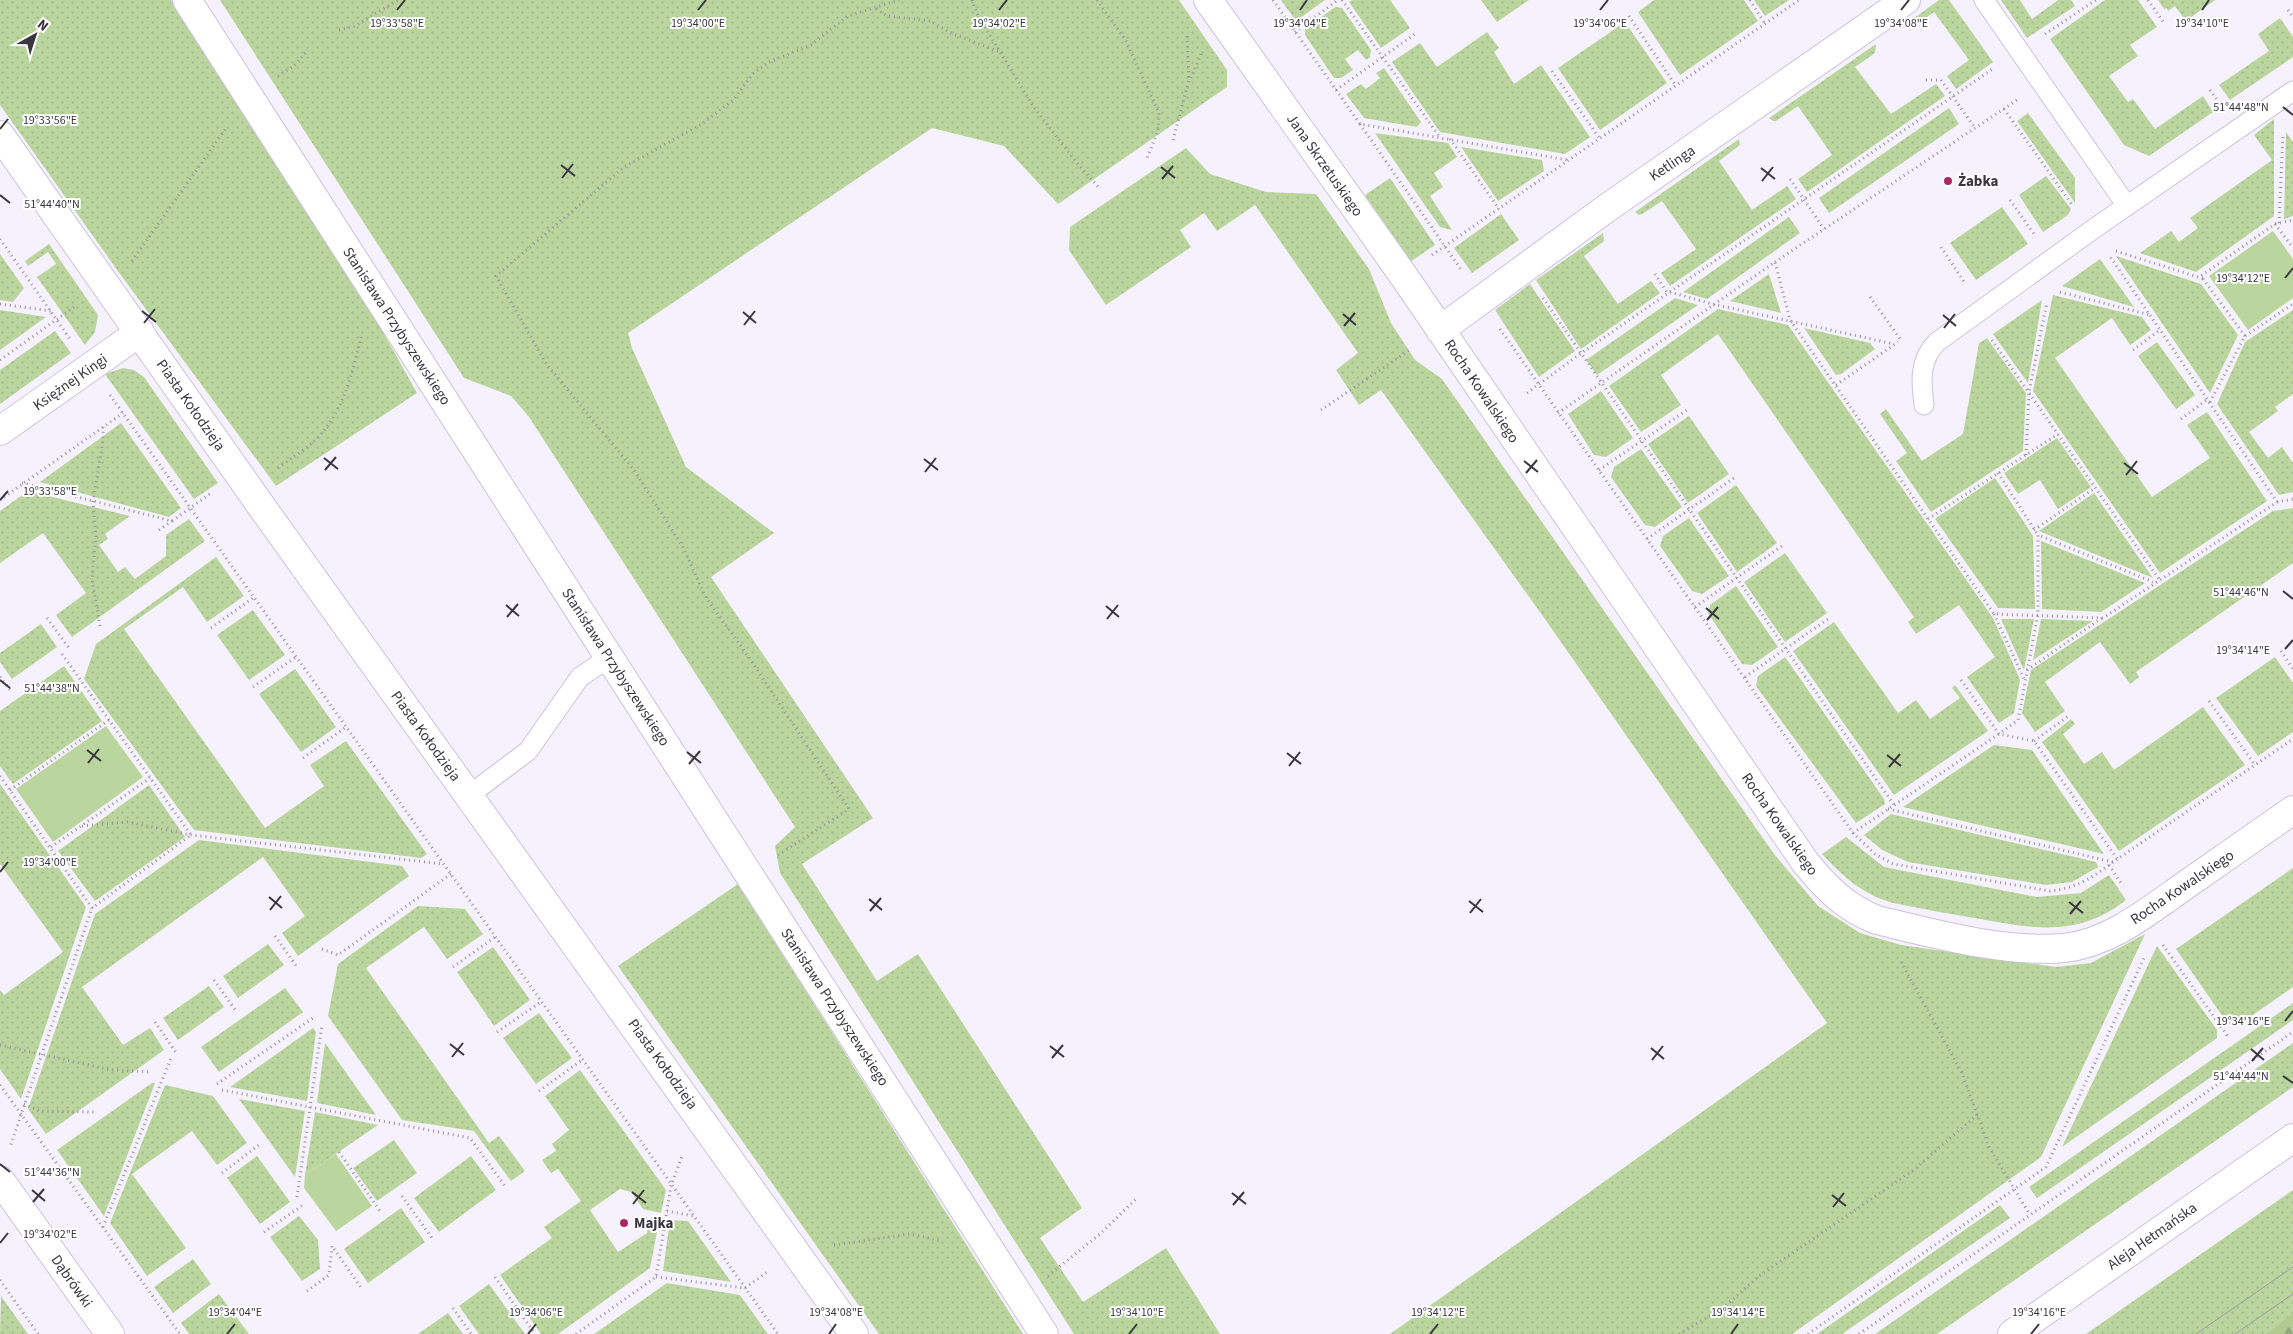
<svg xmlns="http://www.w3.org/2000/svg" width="2293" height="1334" font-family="'Source Sans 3',sans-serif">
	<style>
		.grass { fill: url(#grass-dots) }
		.forest { fill: url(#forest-firs) }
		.park { fill: #bad59d }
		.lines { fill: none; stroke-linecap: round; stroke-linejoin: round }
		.service-casing { stroke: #cbc2dd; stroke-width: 21 }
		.minor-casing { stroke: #cbc2dd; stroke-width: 30 }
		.tertiary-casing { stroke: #cbc2dd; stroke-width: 30 }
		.path { stroke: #94919b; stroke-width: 3; stroke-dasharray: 1 4; stroke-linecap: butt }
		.service { stroke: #fff; stroke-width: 19 }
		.minor { stroke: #fff; stroke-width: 28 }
		.tertiary { stroke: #fff; stroke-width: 28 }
		.tram { stroke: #9e9aa5; stroke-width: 1 }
		.ticks { fill: none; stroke: #393640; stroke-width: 2 }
		.poi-dot { fill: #ad2569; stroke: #fff; stroke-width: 2 }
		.labels { text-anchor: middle; stroke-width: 4; stroke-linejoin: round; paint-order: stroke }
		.street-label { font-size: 15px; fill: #393640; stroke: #fff }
		.poi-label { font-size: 15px; font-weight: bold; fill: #393640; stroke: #fff; text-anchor: start }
		.ticks-label { font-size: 12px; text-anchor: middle; fill: #393640; stroke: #fff; stroke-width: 4; stroke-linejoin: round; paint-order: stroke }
	</style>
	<defs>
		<pattern id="grass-dots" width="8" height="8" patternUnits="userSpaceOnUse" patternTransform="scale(1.25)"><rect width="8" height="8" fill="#bad59d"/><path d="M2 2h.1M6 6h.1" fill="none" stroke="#a1b788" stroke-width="1.8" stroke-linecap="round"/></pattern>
		<pattern id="forest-firs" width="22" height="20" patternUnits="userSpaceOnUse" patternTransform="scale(1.25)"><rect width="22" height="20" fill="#b0ca92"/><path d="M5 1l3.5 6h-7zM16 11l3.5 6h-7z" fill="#90a579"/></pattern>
	</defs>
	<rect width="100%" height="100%" fill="#f6f2fd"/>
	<path class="grass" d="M 0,0 L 171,0 L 369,307 L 417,393 L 276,486 L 120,274 L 0,105 Z
		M 220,0 L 1179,0 L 1227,70 L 1227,87 L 1058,204 L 1004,146 L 932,128 L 628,333 L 632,348 L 686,467 L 774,533 L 711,577 L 873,818 L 802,864 L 877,981 L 918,954 L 1082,1208 L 1040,1238 L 1083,1302 L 1166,1248 L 1220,1334 L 1074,1334 L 780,873 L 775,846 L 795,827 L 529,417 L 511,396 L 464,378 Z
		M 1281,0 L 1325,0 L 1296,21 Z
		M 1353,0 L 1390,0 L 1410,28 L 1381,48 L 1349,2 Z
		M 1481,0 L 1529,0 L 1497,22 Z
		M 1654,0 L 1744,0 L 1758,21 L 1680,75 L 1638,12 Z
		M 1754,0 L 1789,0 L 1765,16 Z
		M 1939,0 L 1949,0 L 1993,62 L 1956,89 L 1947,76 L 1969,60 L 1934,12 L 1913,27 L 1906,24 Z
		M 2001,0 L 2020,0 L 2032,19 L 2058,0 L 2071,0 L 2075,6 L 2027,38 Z
		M 2105,0 L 2138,0 L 2157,27 L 2130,45 L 2138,56 L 2109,76 L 2128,102 L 2133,99 L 2155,129 L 2203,96 L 2213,112 L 2149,156 L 2124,145 L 2050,39 Z
		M 2158,0 L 2215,0 L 2186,21 L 2175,6 L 2168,11 L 2167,8 L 2164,9 Z
		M 1335,7 L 1342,8 L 1371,50 L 1370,57 L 1366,60 L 1358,50 L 1345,59 L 1353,70 L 1341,78 L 1334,78 L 1305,35 L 1305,29 Z
		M 2280,18 L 2293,37 L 2293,57 L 2230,100 L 2219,85 L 2269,51 L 2258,34 Z
		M 1625,22 L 1667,83 L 1600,130 L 1558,68 Z
		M 1487,32 L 1499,48 L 1494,52 L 1514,84 L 1541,65 L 1590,137 L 1565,154 L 1440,132 L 1392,62 L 1420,43 L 1437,67 Z
		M 1876,44 L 1875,53 L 1855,67 L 1891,114 L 1936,84 L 1945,96 L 1807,192 L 1798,179 L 1832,155 L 1798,106 L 1776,121 L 1773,121 L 1769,118 Z
		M 1384,68 L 1421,122 L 1417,127 L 1364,118 L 1346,94 L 1361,84 L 1366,89 L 1380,78 L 1376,73 Z
		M 1949,108 L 1959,124 L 1829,213 L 1819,198 Z
		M 2028,113 L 2075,178 L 2075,203 L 2017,121 Z
		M 2274,119 L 2274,216 L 2196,272 L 2140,253 L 2171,231 L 2179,242 L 2198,228 L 2190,218 L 2272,160 L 2254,135 Z
		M 2286,132 L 2293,142 L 2293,216 L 2284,219 Z
		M 1375,133 L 1448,143 L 1457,157 L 1434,173 L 1443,187 L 1430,196 L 1452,230 L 1440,227 Z
		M 1739,139 L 1740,145 L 1719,161 L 1752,210 L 1787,186 L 1796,199 L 1670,286 L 1661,273 L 1696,249 L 1662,201 L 1642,214 L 1639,215 L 1635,212 Z
		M 1461,147 L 1542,160 L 1544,171 L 1498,201 Z
		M 1186,148 L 1210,174 L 1266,192 L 1316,194 L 1369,269 L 1391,323 L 1415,360 L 1442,379 L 1774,854 L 1818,906 L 1860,933 L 1901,945 L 2056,967 L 2091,963 L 2145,934 L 2041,1157 L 1792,1334 L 1390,1334 L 1827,1023 L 1547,622 L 1381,390 L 1359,405 L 1336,370 L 1358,353 L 1255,205 L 1217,231 L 1204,213 L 1180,230 L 1191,247 L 1106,305 L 1069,250 L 1070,227 Z
		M 2046,176 L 2071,209 L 2068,215 L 2043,232 L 2019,195 Z
		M 1390,178 L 1435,245 L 1410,262 L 1365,195 Z
		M 2002,207 L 2028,244 L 1976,280 L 1950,243 Z
		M 1501,214 L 1519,240 L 1472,273 L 1454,248 Z
		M 1789,217 L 1800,233 L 1707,299 L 1683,292 Z
		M 1603,233 L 1604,241 L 1584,256 L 1618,304 L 1651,281 L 1660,293 L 1581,349 L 1536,280 Z
		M 49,244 L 98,315 L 95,332 L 85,345 L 37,277 L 56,264 L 48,252 L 28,266 L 25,261 Z
		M 0,254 L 24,288 L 13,302 L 0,300 Z
		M 2116,256 L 2201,284 L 2238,335 L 2210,393 Z
		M 2100,259 L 2134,307 L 2062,286 Z
		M 1769,274 L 1781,313 L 1730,301 Z
		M 1530,284 L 1575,351 L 1539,377 L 1495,310 Z
		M 2053,295 L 2142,317 L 2151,330 L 2130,345 L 2112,318 L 2055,358 L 2152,497 L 2210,458 L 2187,425 L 2207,412 L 2267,501 L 2160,573 L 2033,391 Z
		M 1675,298 L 1698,305 L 1597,375 L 1586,360 Z
		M 2042,300 L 2028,383 L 1993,334 Z
		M 1718,309 L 1788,325 L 1993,618 L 2020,680 L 2014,713 L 1999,723 L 1967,677 L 1995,657 L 1959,605 L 1916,634 L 1908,622 L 1914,617 L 1718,334 L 1661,375 L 1681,405 L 1641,432 L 1609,386 Z
		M 0,310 L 46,317 L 0,350 Z
		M 2293,310 L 2293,394 L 2275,407 L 2278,411 L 2249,432 L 2268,458 L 2282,447 L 2293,463 L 2293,492 L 2279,495 L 2217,404 L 2245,342 Z
		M 1804,328 L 1870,343 L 1875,349 L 1841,374 L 1836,375 Z
		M 55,331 L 71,353 L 0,404 L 0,370 Z
		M 1987,338 L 2026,393 L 2023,451 L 1931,512 L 1896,461 L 1907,453 L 1880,414 L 1886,409 L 1922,461 L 1963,434 L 1979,343 Z
		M 2157,342 L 2195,395 L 2176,409 L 2138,356 Z
		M 123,368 L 134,370 L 144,377 L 218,483 L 194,499 L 105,374 Z
		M 1601,391 L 1633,438 L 1606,457 L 1594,455 L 1568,414 Z
		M 1689,416 L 1729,474 L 1688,503 L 1648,444 Z
		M 121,423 L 181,508 L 169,517 L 40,482 Z
		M 2057,438 L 2091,487 L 2058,509 L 2040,480 L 2018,494 L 2004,473 Z
		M 1641,449 L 1682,507 L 1655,527 L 1645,525 L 1611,477 L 1614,467 Z
		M 1995,478 L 2033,536 L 2035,609 L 1998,608 L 1935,519 Z
		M 1736,485 L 1777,543 L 1737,572 L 1697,513 Z
		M 28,491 L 130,516 L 105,534 L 108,539 L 99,545 L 118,572 L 125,567 L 135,579 L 166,556 L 166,535 L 189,519 L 205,541 L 72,637 L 56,615 L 86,593 L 43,533 L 0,563 L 0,511 Z
		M 2094,493 L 2153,578 L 2039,531 Z
		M 2293,508 L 2293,563 L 2136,672 L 2139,677 L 2130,684 L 2100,642 L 2045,682 L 2065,711 L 2035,732 L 2022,713 L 2031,670 L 2273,511 Z
		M 1689,518 L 1729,576 L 1702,594 L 1692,591 L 1660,546 L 1663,536 Z
		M 2041,541 L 2145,583 L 2101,612 L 2042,609 Z
		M 1785,553 L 1827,613 L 1785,642 L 1744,582 Z
		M 216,557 L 244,596 L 207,622 L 183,587 L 124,629 L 265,828 L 324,786 L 310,765 L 346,741 L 427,854 L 421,858 L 194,830 L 84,679 L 96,644 Z
		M 1736,586 L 1778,647 L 1752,665 L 1742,664 L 1708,613 L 1710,605 Z
		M 253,610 L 285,655 L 249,680 L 217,635 Z
		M 2001,619 L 2034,619 L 2024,670 Z
		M 2041,619 L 2093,621 L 2033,660 Z
		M 1834,622 L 1898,713 L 1916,700 L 1930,719 L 1960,698 L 1952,688 L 1955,685 L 1988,731 L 1894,795 L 1793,651 Z
		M 41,624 L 57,647 L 12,679 L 0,662 L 0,653 Z
		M 1785,657 L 1884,799 L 1885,804 L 1856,823 L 1756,686 L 1758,676 Z
		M 2275,657 L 2293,683 L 2293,732 L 2258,756 L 2216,698 Z
		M 64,666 L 102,721 L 13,784 L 0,766 L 0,711 Z
		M 295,669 L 336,727 L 301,752 L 259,694 Z
		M 2203,707 L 2245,765 L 2119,851 L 2042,742 L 2071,719 L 2075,724 L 2063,734 L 2084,764 L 2102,752 L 2114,770 Z
		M 1994,745 L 2032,750 L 2104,854 L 1903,807 Z
		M 0,784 L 86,907 L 21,1099 L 0,1069 L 0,990 L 4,995 L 63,952 L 0,864 Z
		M 149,785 L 185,837 L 95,901 L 58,851 Z
		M 1891,814 L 2096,862 L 2098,867 L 2072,882 L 2046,885 L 1908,862 L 1882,850 L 1864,835 Z
		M 1846,837 L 1884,867 L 2037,897 L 2081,893 L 2109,875 L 2126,900 C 2079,937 2035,929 1980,919 C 1951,914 1922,909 1893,903 C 1862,894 1845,878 1822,854 Z
		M 199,840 L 402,866 L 409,876 L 298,956 L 282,933 L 305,916 L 263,857 L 82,987 L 123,1045 L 150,1028 L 164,1050 L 46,1134 L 28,1109 L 95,914 Z
		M 2293,868 L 2293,987 L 2237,1026 L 2232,1026 L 2225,1020 L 2176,949 Z
		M 738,884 L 1023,1334 L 879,1334 L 618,966 Z
		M 418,906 L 465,909 L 483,934 L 447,959 L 424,927 L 366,968 L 489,1143 L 499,1136 L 525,1171 L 511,1181 L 474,1131 L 402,1120 L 328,1016 L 338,964 Z
		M 268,944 L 284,965 L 238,998 L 223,976 Z
		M 2157,946 L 2217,1030 L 2217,1038 L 2062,1147 Z
		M 493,947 L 530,1000 L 494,1026 L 457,972 Z
		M 209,986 L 224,1007 L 178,1040 L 163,1018 Z
		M 285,988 L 303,1012 L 219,1072 L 201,1047 Z
		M 2293,1003 L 2293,1020 L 2037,1198 L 2029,1187 Z
		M 539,1013 L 572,1058 L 536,1084 L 503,1038 Z
		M 313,1028 L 316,1032 L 307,1101 L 230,1087 Z
		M 325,1043 L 376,1115 L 317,1103 Z
		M 2293,1043 L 2293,1087 L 1937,1334 L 1875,1334 Z
		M 580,1070 L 666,1190 L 661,1213 L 643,1209 L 631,1192 L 620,1189 L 590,1210 L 618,1252 L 647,1233 L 648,1225 L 658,1227 L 650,1268 L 558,1334 L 541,1334 L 500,1275 L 552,1238 L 544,1227 L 581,1201 L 558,1169 L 551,1173 L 542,1160 L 556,1151 L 552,1144 L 569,1130 L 545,1096 Z
		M 152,1083 L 155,1083 L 104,1216 L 57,1150 Z
		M 165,1085 L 213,1096 L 247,1143 L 217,1165 L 192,1131 L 132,1174 L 186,1248 L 147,1276 L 110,1223 Z
		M 239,1099 L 305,1111 L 295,1177 Z
		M 315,1112 L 378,1125 L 305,1175 Z
		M 394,1140 L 417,1173 L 377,1201 L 353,1168 Z
		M 257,1156 L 290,1202 L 260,1224 L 227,1178 Z
		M 471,1156 L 496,1190 L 439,1232 L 414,1198 Z
		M 2293,1190 L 2293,1334 L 2086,1334 Z
		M 2000,1205 L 2010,1218 L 1842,1334 L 1817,1334 Z
		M 401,1208 L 425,1242 L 368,1283 L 344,1249 Z
		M 299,1216 L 318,1240 L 320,1269 L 302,1281 L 270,1237 Z
		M 670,1220 L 688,1221 L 731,1282 L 663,1271 Z
		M 193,1259 L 211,1284 L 173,1313 L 154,1287 Z
		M 667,1283 L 740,1295 L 768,1334 L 594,1334 Z
		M 489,1284 L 525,1334 L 479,1334 L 459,1306 Z
		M 219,1294 L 249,1334 L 189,1334 L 181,1323 Z
		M 1,1296 L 28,1334 L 0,1334 Z
		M 448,1313 L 463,1334 L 418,1334 Z"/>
	<path class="forest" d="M 2293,1314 L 2293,1334 L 2266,1334 Z"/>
	<path class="park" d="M 2273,231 L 2293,259 L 2293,298 L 2248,330 L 2209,276 Z
		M 106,726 L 143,777 L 53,842 L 16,789 Z
		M 336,1154 L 372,1206 L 336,1231 L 304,1188 L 305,1175 Z"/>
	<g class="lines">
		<defs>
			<path id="service" d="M 1984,0 L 2127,206
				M 1924,405 C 1921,381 1919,360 1937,342 L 2092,230 L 2293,91
				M 468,796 L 528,751 L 580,677 L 610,657"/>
			<path id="minor" d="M 187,0 L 1044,1334
				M 1208,0 L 1403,275 L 1805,862 C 1826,888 1846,908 1877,920 C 1935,934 2004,953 2064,948 C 2112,943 2152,908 2190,882 C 2224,858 2259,834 2293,810
				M 0,135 L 264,510 L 854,1334
				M 1440,330 L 1607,208 L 1906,0
				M 0,431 L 140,332
				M 0,1180 L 110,1334"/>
			<path id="tertiary" d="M 2012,1334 L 2293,1138"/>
		</defs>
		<use href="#service" class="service-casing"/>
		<use href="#minor" class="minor-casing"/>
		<use href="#tertiary" class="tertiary-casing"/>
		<path class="path" d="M 972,0 L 977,14 L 1033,106 L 1077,163 L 1100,189
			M 1097,0 L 1126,41 L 1159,113 L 1158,131 L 1147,158
			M 1273,0 L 1360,124 L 1568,160
			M 1342,0 L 1439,136
			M 1750,0 L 1765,24
			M 2148,0 L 2164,23
			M 876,9 L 887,16 L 930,21 L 951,33 L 1002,53
			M 2288,10 L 2293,17
			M 1629,16 L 1676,86
			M 339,30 L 355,26 L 398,0
			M 1295,32 L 1338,0
			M 2045,34 L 2096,0
			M 1552,71 L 1600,139
			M 278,76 L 294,66 L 308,50
			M 1191,78 L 1201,54
			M 1926,80 L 1941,80 L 1975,128
			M 1336,90 L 1415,34
			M 2210,90 L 2220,104
			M 2004,109 L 2073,206
			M 1360,124 L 1462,271
			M 1450,139 L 1499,209
			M 1173,140 L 1189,80 L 1187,33
			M 1790,179 L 1824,229
			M 2010,200 L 2034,234
			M 2279,223 L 2283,136
			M 2275,224 L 2293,248
			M 0,239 L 70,339
			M 1941,247 L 1965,283
			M 2116,251 L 2204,279
			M 1432,255 L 1799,0
			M 132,261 L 227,127
			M 1775,262 L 2017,100
			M 1655,274 L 1668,294
			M 1670,292 L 1712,304 L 1894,344
			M 2060,292 L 2150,315
			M 1870,297 L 1901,340
			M 1543,298 L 1894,805
			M 0,304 L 51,311
			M 1500,329 L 1853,833 L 1875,854 L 1893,864 L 2050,891 C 2074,889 2094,877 2113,862
			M 2245,336 L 2201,276 L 2275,224 L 2293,220
			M 1992,340 L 2159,579
			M 2133,350 L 2160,330
			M 0,360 L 77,305
			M 1836,385 L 1898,342
			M 1527,393 L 1580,354 L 1994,68
			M 110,395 L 778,1334
			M 2210,402 L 2245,336 L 2293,304
			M 1321,410 L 1411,349
			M 1558,413 L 1775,262 L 1790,320 L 1994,614 L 2103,618 L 2277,502 L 2109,255
			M 2181,419 L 2208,399
			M 2026,455 L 2029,392 L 2047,302
			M 278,468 C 289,460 300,453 310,445 C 342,418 352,375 361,337
			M 1599,470 L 1687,410
			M 1998,473 L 2038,535
			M 22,483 L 172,521 L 211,493
			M 0,500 L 123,413
			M 2277,502 L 2293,499
			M 1928,519 L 2058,434
			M 159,530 L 172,521
			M 2034,530 L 2095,488
			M 1647,539 L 1734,478
			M 1695,607 L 1782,546
			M 1994,614 L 2024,679
			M 47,618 L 69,648
			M 100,626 L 92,579 L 96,537 L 93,502 L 103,440 L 103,427
			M 211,628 L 253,598
			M 2281,651 L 2293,669
			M 62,654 L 191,835 L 92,908
			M 2027,670 L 2102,618
			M 0,677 L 11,691
			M 1745,677 L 1831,617
			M 1961,680 L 1999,734 L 2018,720 L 2038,614 L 2038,535 L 2153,582
			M 253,687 L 296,657
			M 2209,701 L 2255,765
			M 2034,741 L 2070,715
			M 303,758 L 346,727
			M 0,776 L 92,908 L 10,1147
			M 10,790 L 109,720
			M 1888,809 L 2113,862 L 2293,739
			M 82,826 L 127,822 L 191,835 L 443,864
			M 1853,833 L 1999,734 L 2034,741 L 2118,860
			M 51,847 L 150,778
			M 778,855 L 849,809 L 750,659 L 705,596 L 684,549 L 634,470 L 547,365 L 496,276 L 624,167 L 702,124 L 733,100 L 753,74 L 769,62 L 811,45 L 848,16 L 899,0
			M 2109,865 L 2123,886
			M 275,936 L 297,967
			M 2163,945 L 2229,1038
			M 322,949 L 338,955 L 451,874
			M 1901,962 L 1962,1073 L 1989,1147 L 2030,1215
			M 453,967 L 495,937
			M 214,980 L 236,1011
			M 155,1022 L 177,1054
			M 497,1032 L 541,1002
			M 0,1045 L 111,1070 L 152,1072
			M 217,1084 L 316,1016
			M 0,1085 L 180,1334
			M 222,1090 L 470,1138 L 505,1186
			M 539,1091 L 582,1060
			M 24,1104 L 39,1111 L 94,1112
			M 339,1152 L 380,1211
			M 222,1173 L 259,1145
			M 402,1196 L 432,1238
			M 297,1197 L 322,1025
			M 667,1211 L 693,1216
			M 646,1219 L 666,1220
			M 103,1227 L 171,1058
			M 264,1232 L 303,1205
			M 834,1245 L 910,1234 L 941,1241
			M 1048,1276 L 1100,1234 L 1137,1198
			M 495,1277 L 535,1334
			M 656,1277 L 745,1288 L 767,1272
			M 0,1280 L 38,1334
			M 307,1291 L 329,1275 L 332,1246 L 362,1289
			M 453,1308 L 471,1334
			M 576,1334 L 656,1277 L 671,1186 L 682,1156
			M 1679,1334 L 1723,1308 L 1759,1276 L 1915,1169 L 1978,1114
			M 1808,1334 L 2046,1167 L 2144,958
			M 1859,1334 L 2293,1032"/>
		<use href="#service" class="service"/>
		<use href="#minor" class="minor"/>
		<use href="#tertiary" class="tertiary"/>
		<path class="tram" d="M 2196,1334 L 2293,1267
			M 2235,1334 L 2293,1294"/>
	</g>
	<path class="ticks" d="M 397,10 L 405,0M 698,10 L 706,0M 999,10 L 1007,0M 1300,10 L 1307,0M 1600,10 L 1608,0M 1901,10 L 1909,0M 2202,10 L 2209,0M 2283,107 L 2293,115M 0,129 L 8,119M 561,165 L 575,176M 1161,167 L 1175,178M 1761,168 L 1775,179M 562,178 L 573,164M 1162,179 L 1173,166M 1762,181 L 1773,167M 0,195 L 10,203M 2285,278 L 2293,268M 142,311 L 156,322M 743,312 L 756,323M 1343,314 L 1356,325M 1943,315 L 1956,326M 144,323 L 155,309M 744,325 L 755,311M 1344,326 L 1355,313M 1944,328 L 1955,314M 324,458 L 338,469M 924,459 L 938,470M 1524,461 L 1538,472M 2124,463 L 2138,474M 325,470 L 336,457M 925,472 L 936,458M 1526,473 L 1537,460M 2126,475 L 2137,461M 0,500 L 8,491M 2283,591 L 2293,599M 506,605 L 519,616M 1106,606 L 1119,617M 1706,608 L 1719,619M 507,617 L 518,604M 1107,619 L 1118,605M 1707,620 L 1718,607M 2285,649 L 2293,640M 0,680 L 10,688M 87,750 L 101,761M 687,752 L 701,763M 1287,753 L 1301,764M 1887,755 L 1901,766M 88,763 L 99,749M 689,764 L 700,751M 1289,766 L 1300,752M 1889,767 L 1900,754M 0,872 L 8,862M 269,897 L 282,908M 869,899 L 882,910M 1469,901 L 1483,912M 2069,902 L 2083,913M 270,910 L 281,896M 870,911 L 881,898M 1470,913 L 1481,899M 2070,914 L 2081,901M 2285,1021 L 2293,1011M 450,1044 L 464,1055M 1050,1046 L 1064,1057M 1651,1048 L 1664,1059M 2251,1049 L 2264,1060M 452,1057 L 463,1043M 1052,1058 L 1063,1045M 1652,1060 L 1663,1046M 2252,1061 L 2263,1048M 2283,1076 L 2293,1083M 0,1164 L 10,1172M 32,1190 L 45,1201M 632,1192 L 646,1203M 1232,1193 L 1246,1204M 1832,1195 L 1846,1206M 33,1202 L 44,1189M 633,1204 L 644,1190M 1233,1205 L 1244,1192M 1833,1207 L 1844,1193M 0,1243 L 8,1233M 227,1334 L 235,1324M 528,1334 L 536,1324M 829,1334 L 836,1324M 1129,1334 L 1137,1324M 1430,1334 L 1438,1324M 1731,1334 L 1738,1324M 2031,1334 L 2039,1324"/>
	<g class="poi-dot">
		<circle cx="1948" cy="181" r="5"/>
		<circle cx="624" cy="1223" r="5"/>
	</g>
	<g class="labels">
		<g class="street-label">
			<text transform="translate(1672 163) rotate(-34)" y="5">Ketlinga</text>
			<text transform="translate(1325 165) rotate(55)" y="5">Jana Skrzetuskiego</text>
			<text transform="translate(397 326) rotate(57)" y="5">Stanisława Przybyszewskiego</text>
			<text transform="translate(70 382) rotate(-35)" y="5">Księżnej Kingi</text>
			<text transform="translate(1482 391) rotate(56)" y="5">Rocha Kowalskiego</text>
			<text transform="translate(191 405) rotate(55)" y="5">Piasta Kołodzieja</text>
			<text transform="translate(616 667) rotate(57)" y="5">Stanisława Przybyszewskiego</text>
			<text transform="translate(426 736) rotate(54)" y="5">Piasta Kołodzieja</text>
			<text transform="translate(1780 824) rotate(55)" y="5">Rocha Kowalskiego</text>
			<text transform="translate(2182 887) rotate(-34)" y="5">Rocha Kowalskiego</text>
			<text transform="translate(835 1007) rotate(57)" y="5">Stanisława Przybyszewskiego</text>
			<text transform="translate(663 1064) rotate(54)" y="5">Piasta Kołodzieja</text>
			<text transform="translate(2152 1236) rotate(-35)" y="5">Aleja Hetmańska</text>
			<text transform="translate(72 1281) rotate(55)" y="5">Dąbrówki</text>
		</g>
		<g class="poi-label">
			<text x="1958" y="186">Żabka</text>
			<text x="634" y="1228">Majka</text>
		</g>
	</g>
	<g class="ticks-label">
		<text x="397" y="27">19°33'58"E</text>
		<text x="698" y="27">19°34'00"E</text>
		<text x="1600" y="27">19°34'06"E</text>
		<text x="1901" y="27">19°34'08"E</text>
		<text x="2202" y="27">19°34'10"E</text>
		<text x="999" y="27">19°34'02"E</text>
		<text x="1300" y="27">19°34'04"E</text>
		<text x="2241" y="111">51°44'48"N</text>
		<text x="50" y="124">19°33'56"E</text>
		<text x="52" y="208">51°44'40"N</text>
		<text x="2243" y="282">19°34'12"E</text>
		<text x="50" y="495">19°33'58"E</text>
		<text x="2241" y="596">51°44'46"N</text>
		<text x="2243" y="654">19°34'14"E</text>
		<text x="52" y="692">51°44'38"N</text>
		<text x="50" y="866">19°34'00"E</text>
		<text x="2243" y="1025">19°34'16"E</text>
		<text x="2241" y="1080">51°44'44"N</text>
		<text x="52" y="1176">51°44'36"N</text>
		<text x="50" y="1238">19°34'02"E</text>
		<text x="235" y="1316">19°34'04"E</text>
		<text x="536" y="1316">19°34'06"E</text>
		<text x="836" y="1316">19°34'08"E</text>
		<text x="1137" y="1316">19°34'10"E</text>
		<text x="1438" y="1316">19°34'12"E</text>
		<text x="1738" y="1316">19°34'14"E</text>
		<text x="2039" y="1316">19°34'16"E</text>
	</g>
	<g transform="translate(35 35) rotate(39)" stroke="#ffffff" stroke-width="4" paint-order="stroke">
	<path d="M0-4L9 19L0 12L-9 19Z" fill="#393640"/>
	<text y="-8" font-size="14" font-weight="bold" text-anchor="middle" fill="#393640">N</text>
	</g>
</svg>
